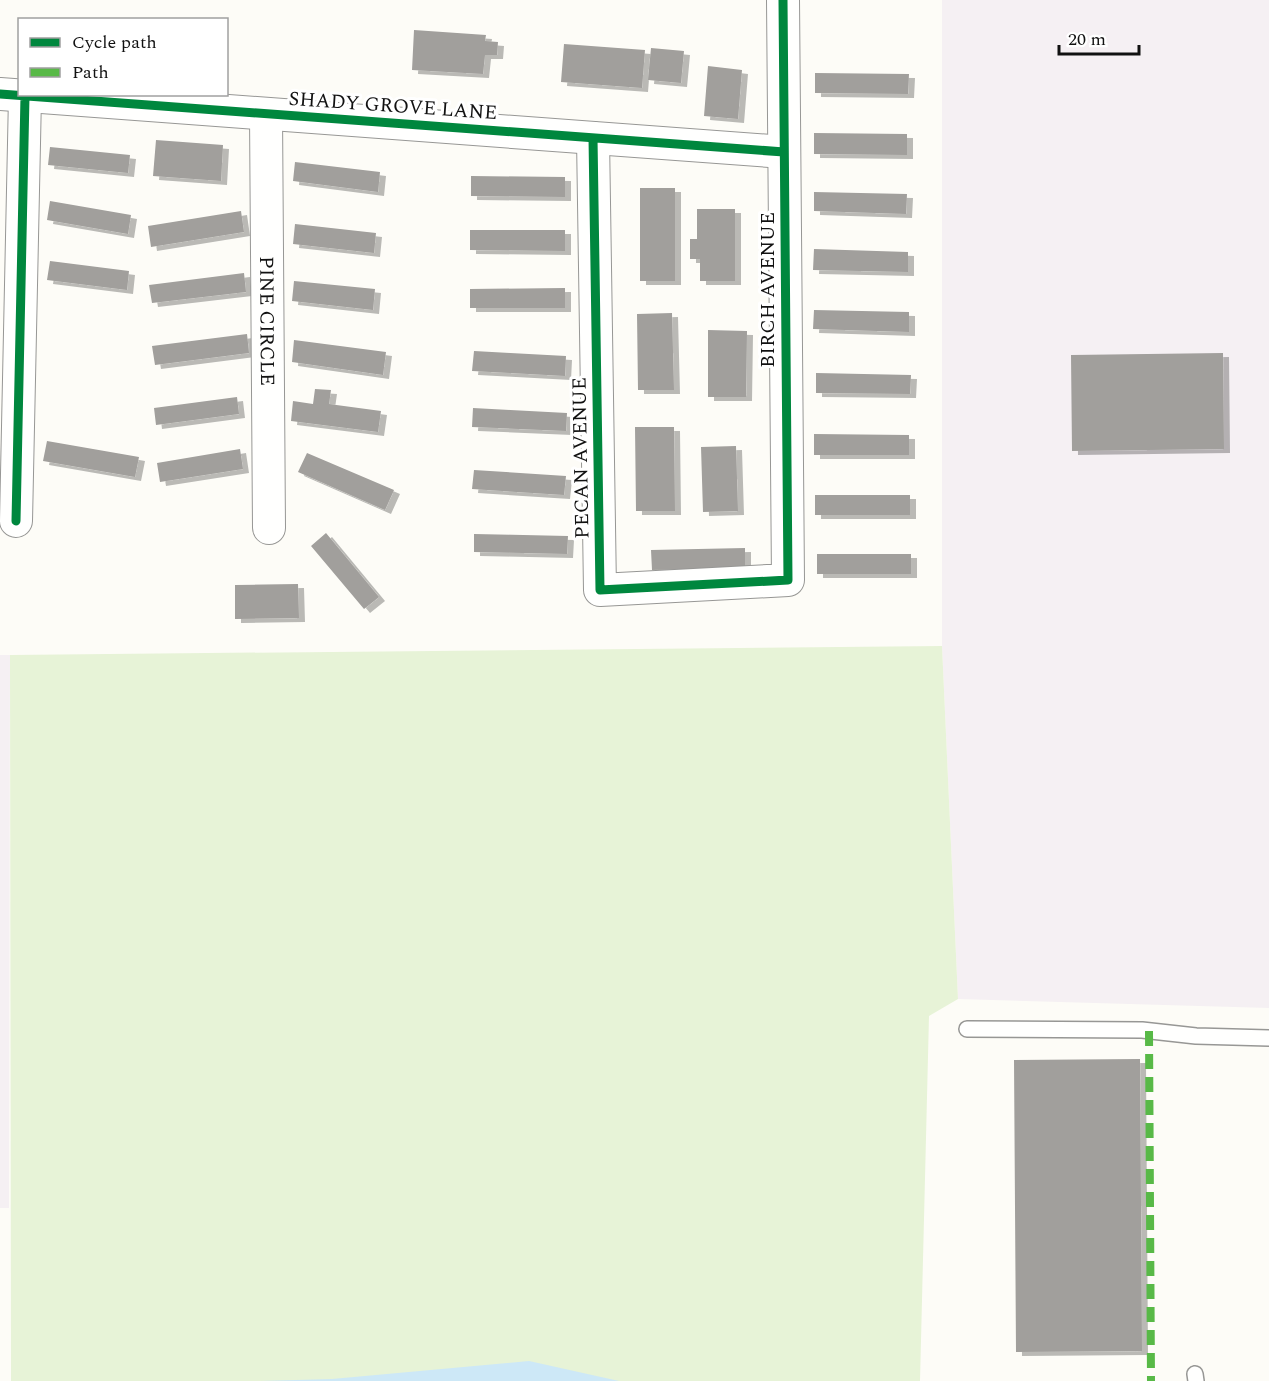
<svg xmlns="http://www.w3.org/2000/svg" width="1269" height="1381" font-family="Spectral,serif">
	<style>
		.industrial { fill: #f5f0f3 }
		.green { fill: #e7f3d7 }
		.water { fill: #cde8f7 }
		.building { fill: #a19f9c; filter: url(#shadow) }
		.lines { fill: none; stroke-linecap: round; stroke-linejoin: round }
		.lane-casing { stroke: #979795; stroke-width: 18 }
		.street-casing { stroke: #979795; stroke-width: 34 }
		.lane { stroke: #fffffe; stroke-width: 15 }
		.street { stroke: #fffffe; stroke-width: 32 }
		.quiet { stroke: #58b947; stroke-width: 8; stroke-dasharray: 15 8; stroke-linecap: butt }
		.cycleway-casing { stroke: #fff; stroke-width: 13 }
		.cycleway { stroke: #00873e; stroke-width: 9 }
		.labels { text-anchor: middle; stroke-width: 6; stroke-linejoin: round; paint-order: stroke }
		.street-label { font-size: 20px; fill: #111; stroke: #fff }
	</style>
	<defs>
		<filter id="shadow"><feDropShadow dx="6" dy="4" stdDeviation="0" flood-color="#0004"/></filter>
	</defs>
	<rect width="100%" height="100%" fill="#fdfcf7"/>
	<path class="industrial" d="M 942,0 L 1269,0 L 1269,1008 L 958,999 L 942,646 Z
		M 0,655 L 10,655 L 9,1208 L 0,1208 Z"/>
	<path class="green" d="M 942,646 L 958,999 L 929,1016 L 920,1381 L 11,1381 L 10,655 Z"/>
	<path class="water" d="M 529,1361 L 619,1381 L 260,1381 L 332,1379 Z"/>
	<path class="building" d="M 414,30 L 486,35 L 485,41 L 498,42 L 497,55 L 485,55 L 483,74 L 412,70 Z
		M 564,44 L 645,50 L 642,88 L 561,82 Z
		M 651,48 L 684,51 L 681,83 L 648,80 Z
		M 708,66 L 742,70 L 738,119 L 704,116 Z
		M 815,73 L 909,74 L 908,94 L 815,93 Z
		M 814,133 L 907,134 L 907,155 L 814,154 Z
		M 156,140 L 223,145 L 221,181 L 153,176 Z
		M 50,147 L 130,155 L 128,173 L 48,165 Z
		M 295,162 L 380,172 L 378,192 L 293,181 Z
		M 471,176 L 565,177 L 565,197 L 471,196 Z
		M 640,188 L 675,188 L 675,281 L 640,281 Z
		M 814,192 L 907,194 L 906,214 L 814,211 Z
		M 50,201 L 131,215 L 128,234 L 47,220 Z
		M 697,209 L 735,209 L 735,281 L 700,281 L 700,259 L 690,259 L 690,239 L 697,239 Z
		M 241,211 L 244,232 L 151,247 L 148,226 Z
		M 295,224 L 376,233 L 374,253 L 293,244 Z
		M 470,230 L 565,230 L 565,251 L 470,250 Z
		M 814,249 L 908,252 L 908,272 L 813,270 Z
		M 50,261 L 129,271 L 127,290 L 47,280 Z
		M 244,273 L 246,292 L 152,303 L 149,285 Z
		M 294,281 L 375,289 L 373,310 L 292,301 Z
		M 565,288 L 565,308 L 470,308 L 470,289 Z
		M 814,310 L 909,312 L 909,332 L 813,329 Z
		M 672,313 L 674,390 L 638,390 L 637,314 Z
		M 708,330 L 747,331 L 746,397 L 708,397 Z
		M 247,334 L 249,353 L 155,365 L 152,346 Z
		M 294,340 L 386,352 L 383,375 L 292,362 Z
		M 474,351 L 566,356 L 565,376 L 472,371 Z
		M 1223,353 L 1224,449 L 1072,451 L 1071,355 Z
		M 816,373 L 911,375 L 910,394 L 816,393 Z
		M 315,389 L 331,390 L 329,404 L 381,411 L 378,432 L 291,421 L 293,401 L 313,404 Z
		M 237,397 L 239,414 L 156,425 L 154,408 Z
		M 473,408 L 567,413 L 566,431 L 472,427 Z
		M 635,427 L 674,427 L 675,511 L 636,511 Z
		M 814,434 L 909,435 L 909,455 L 814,455 Z
		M 47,441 L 139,457 L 135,477 L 43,461 Z
		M 736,446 L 738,511 L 703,512 L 701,447 Z
		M 240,449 L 243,469 L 160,482 L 157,463 Z
		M 307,453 L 394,490 L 385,510 L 298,472 Z
		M 474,470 L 566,476 L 564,495 L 472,489 Z
		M 815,495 L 910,495 L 910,515 L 815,515 Z
		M 326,533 L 379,597 L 364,609 L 311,546 Z
		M 474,534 L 568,536 L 567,554 L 474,552 Z
		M 745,548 L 745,568 L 652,570 L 651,550 Z
		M 817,554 L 911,554 L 911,574 L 817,574 Z
		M 298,584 L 299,618 L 235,619 L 235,585 Z
		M 1140,1059 L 1142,1351 L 1016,1352 L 1014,1060 Z"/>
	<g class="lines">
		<defs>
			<path id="lane" d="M 967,1029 L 1142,1030 L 1196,1036 L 1269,1038
				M 1195,1374 L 1196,1381"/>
			<g id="street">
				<path d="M 0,94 L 784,152"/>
				<path id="s1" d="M 266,114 L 269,528"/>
				<path d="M 593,138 L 600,590 L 788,580 L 783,0"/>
				<path d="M 16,521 L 25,96"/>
			</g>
		</defs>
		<use href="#lane" class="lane-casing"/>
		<use href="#street" class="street-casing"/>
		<use href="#lane" class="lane"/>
		<use href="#street" class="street"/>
		<path class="quiet" d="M 1149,1031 L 1151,1381"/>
		<defs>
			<path id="cycleway" d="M 0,94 L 784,152
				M 593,138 L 600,590 L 788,580 L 783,0
				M 16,521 L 25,96"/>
		</defs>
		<use href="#cycleway" class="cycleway-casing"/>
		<use href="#cycleway" class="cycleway"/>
	</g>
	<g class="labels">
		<g class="street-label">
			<text transform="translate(393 105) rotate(4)" y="7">SHADY GROVE LANE</text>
			<text transform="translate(767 290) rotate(-90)" y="7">BIRCH AVENUE</text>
			<text dy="7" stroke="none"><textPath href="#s1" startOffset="207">PINE CIRCLE</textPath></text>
			<text transform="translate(580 458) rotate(-91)" y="7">PECAN AVENUE</text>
		</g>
	</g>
	<rect x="18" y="18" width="210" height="78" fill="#ffffff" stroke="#a0a0a0" stroke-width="1.5"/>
	<rect x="30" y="38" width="30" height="9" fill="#00873e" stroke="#a0a0a0" stroke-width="1.5"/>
	<text x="72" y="48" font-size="18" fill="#111111">Cycle path</text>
	<rect x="30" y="68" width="30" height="9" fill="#58b947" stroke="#a0a0a0" stroke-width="1.5"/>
	<text x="72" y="78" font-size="18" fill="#111111">Path</text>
	<path d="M1059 45v9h80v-9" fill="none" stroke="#111111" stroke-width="3"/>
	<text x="1068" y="45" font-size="18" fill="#111111" stroke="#ffffff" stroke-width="4.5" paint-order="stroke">20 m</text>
</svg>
